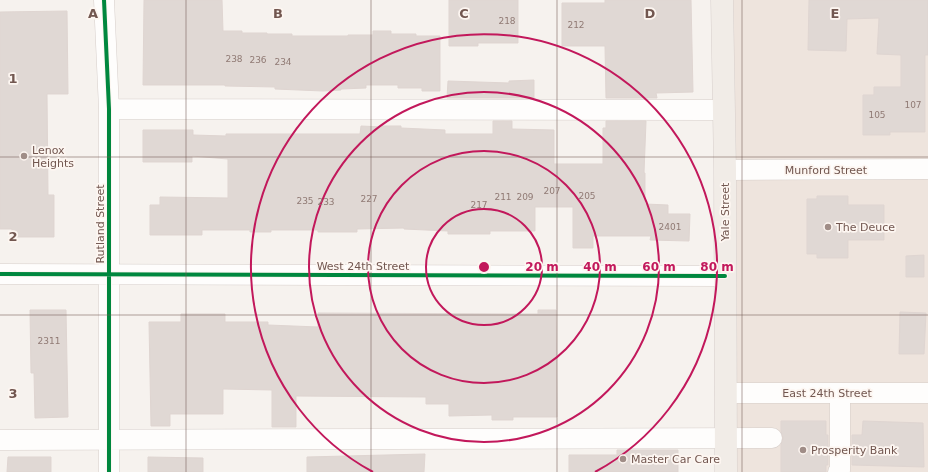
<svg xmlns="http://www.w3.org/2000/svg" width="928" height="472" font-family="'DejaVu Sans',sans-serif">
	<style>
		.residential { fill: #eee4dd }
		.building { fill: #e0d8d4; stroke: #dfd5d1 }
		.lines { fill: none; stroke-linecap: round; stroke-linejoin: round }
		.minor-casing { stroke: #d6ceca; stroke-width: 21 }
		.major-casing { stroke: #d7cfcc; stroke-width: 23 }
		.minor { stroke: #fefdfc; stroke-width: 20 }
		.major { stroke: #f1ece7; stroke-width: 22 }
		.cycleway-casing { stroke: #fdf6f1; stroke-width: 6 }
		.cycleway { stroke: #00873e; stroke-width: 4 }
		.grid { fill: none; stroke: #725750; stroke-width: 1; stroke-opacity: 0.55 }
		.ring { fill: none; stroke: #c2185b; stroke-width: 2 }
		.poi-dot { fill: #a08d87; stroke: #fdf6f1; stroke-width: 1.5 }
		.labels { text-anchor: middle; stroke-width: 3.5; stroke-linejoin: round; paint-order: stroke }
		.number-label { font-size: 9px; fill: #907a74 }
		.poi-label { font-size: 11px; fill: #725750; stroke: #fdf6f1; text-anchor: start }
		.street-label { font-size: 11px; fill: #725750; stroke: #fdf6f1 }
		.grid-label { font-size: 13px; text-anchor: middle; font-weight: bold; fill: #725750; stroke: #fdf6f1; stroke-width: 3.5; stroke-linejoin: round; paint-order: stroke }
		.centre { fill: #c2185b; stroke: #fdf6f1; stroke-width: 2 }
		.ring-label { font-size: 12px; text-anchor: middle; font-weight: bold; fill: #c2185b; stroke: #fdf6f1; stroke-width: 3.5; stroke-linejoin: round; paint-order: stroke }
	</style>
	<rect width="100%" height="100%" fill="#f6f2ee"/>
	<path class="residential" d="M 724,0 L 928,0 L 928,472 L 724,472 Z"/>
	<path class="building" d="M 144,0 L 222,0 L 223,31 L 242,31 L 242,33 L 267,33 L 267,34 L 292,34 L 292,36 L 348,36 L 348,35 L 373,35 L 373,31 L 391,31 L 391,34 L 416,34 L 416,36 L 440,36 L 440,91 L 422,91 L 422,88 L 398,88 L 398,85 L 366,85 L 366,88 L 341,89 L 341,90 L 323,91 L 275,89 L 275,87 L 225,86 L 225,85 L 143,85 Z
		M 449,0 L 518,0 L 518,43 L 478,43 L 478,46 L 449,46 Z
		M 605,0 L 691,0 L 693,92 L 656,93 L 657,98 L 606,98 L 605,46 L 562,46 L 562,3 L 605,3 Z
		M 809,0 L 928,0 L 928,55 L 925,55 L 925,132 L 890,132 L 890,135 L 863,135 L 863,95 L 874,95 L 874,87 L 901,87 L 901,55 L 877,54 L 879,18 L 847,19 L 846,51 L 808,50 Z
		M 67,11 L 68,94 L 47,94 L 48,195 L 54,195 L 54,237 L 12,237 L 12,229 L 0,229 L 0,12 Z
		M 534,80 L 534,98 L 447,98 L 448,81 L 509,83 L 509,81 Z
		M 493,121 L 512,121 L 512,129 L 554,130 L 554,164 L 603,164 L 603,128 L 606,128 L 606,121 L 646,121 L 644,173 L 645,173 L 645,204 L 668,205 L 668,214 L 690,214 L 689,241 L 650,240 L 651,236 L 593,236 L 593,248 L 573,248 L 573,207 L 535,207 L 535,231 L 490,231 L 490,234 L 448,234 L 448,231 L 404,229 L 404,228 L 357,229 L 357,232 L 318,232 L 318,230 L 271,230 L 271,232 L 250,232 L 250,230 L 202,230 L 202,235 L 150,235 L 150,205 L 160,205 L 160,197 L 228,198 L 228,159 L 192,156 L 192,162 L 143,162 L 143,130 L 193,130 L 193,135 L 226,136 L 226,134 L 360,134 L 361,126 L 382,127 L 382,126 L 401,126 L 401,128 L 445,130 L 445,134 L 493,134 Z
		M 817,196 L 848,196 L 848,205 L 884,205 L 884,240 L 848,240 L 848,258 L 817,258 L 817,254 L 807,254 L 807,199 L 817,199 Z
		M 924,255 L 924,277 L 906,277 L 906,256 Z
		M 30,310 L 66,310 L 68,417 L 35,418 L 34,373 L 31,373 Z
		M 538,310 L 556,310 L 557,417 L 513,417 L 513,420 L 492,420 L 492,415 L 449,416 L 449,404 L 426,404 L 426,397 L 296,396 L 296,427 L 272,427 L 272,390 L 223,389 L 223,414 L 170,414 L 170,426 L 151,426 L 149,322 L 181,322 L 181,314 L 225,314 L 225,322 L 268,322 L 268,325 L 318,327 L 318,313 L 516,314 L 538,314 Z
		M 900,312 L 926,313 L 924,354 L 899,354 Z
		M 781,421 L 826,421 L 826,435 L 828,435 L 828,465 L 826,465 L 826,472 L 781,472 L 781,445 L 783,438 L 781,431 Z
		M 863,421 L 923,423 L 924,467 L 852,465 L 852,435 L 862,435 Z
		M 617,450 L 678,450 L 678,472 L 569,472 L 569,455 L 617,455 Z
		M 425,454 L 424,472 L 307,472 L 307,457 Z
		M 8,457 L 51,457 L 51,472 L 7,472 Z
		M 148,457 L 203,458 L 203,472 L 148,472 Z"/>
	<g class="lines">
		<defs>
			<path id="minor" d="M 104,0 L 109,109 L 109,472
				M 109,109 L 724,110
				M 725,170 L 928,169
				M 0,274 L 725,276
				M 726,393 L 928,393
				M 0,440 L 772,438
				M 838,472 L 840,470 L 840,393"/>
			<path id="major" d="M 722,0 L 725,170 L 726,472"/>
		</defs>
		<use href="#minor" class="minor-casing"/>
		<use href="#major" class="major-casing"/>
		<use href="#minor" class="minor"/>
		<use href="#major" class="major"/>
		<defs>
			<path id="cycleway" d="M 104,0 L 109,109 L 109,472
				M 0,274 L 725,276"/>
		</defs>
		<use href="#cycleway" class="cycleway-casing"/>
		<use href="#cycleway" class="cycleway"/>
	</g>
	<path class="grid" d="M 186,0 L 186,472M 371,0 L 371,472M 557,0 L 557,472M 742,0 L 742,472M 0,157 L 928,157M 0,315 L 928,315"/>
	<g class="ring">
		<circle cx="484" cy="267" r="58"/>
		<circle cx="484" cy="267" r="116"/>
		<circle cx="484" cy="267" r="175"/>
		<path d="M373 472A233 233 0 1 1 595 472"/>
	</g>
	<g class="poi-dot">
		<circle cx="24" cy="156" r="4"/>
		<circle cx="828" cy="227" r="4"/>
		<circle cx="803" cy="450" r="4"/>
		<circle cx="623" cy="459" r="4"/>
	</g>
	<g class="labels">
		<g class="number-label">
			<text x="507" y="24">218</text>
			<text x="576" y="28">212</text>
			<text x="234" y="62">238</text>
			<text x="258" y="63">236</text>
			<text x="283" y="65">234</text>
			<text x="913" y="108">107</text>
			<text x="877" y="118">105</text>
			<text x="552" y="194">207</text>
			<text x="587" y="199">205</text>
			<text x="503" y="200">211</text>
			<text x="525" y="200">209</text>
			<text x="369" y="202">227</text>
			<text x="305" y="204">235</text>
			<text x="326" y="205">233</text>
			<text x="479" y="208">217</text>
			<text x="670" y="230">2401</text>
			<text x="49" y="344">2311</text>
		</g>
		<g class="poi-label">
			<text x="32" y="154">Lenox<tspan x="32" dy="13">Heights</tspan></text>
			<text x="836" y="231">The Deuce</text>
			<text x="811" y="454">Prosperity Bank</text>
			<text x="631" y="463">Master Car Care</text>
		</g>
		<g class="street-label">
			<text x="826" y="174">Munford Street</text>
			<text transform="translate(725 212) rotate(-90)" y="4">Yale Street</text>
			<text transform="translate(100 224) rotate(-90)" y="4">Rutland Street</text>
			<text x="363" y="270">West 24th Street</text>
			<text x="827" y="397">East 24th Street</text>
		</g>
	</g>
	<g class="grid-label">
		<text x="93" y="18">A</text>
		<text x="278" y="18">B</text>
		<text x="464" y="18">C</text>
		<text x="650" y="18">D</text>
		<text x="835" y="18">E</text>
		<text x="13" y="83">1</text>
		<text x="13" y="241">2</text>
		<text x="13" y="398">3</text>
	</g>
	<circle cx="484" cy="267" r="6" class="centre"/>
	<g class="ring-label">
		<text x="542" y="271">20 m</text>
		<text x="600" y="271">40 m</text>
		<text x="659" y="271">60 m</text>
		<text x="717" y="271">80 m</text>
	</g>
</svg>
